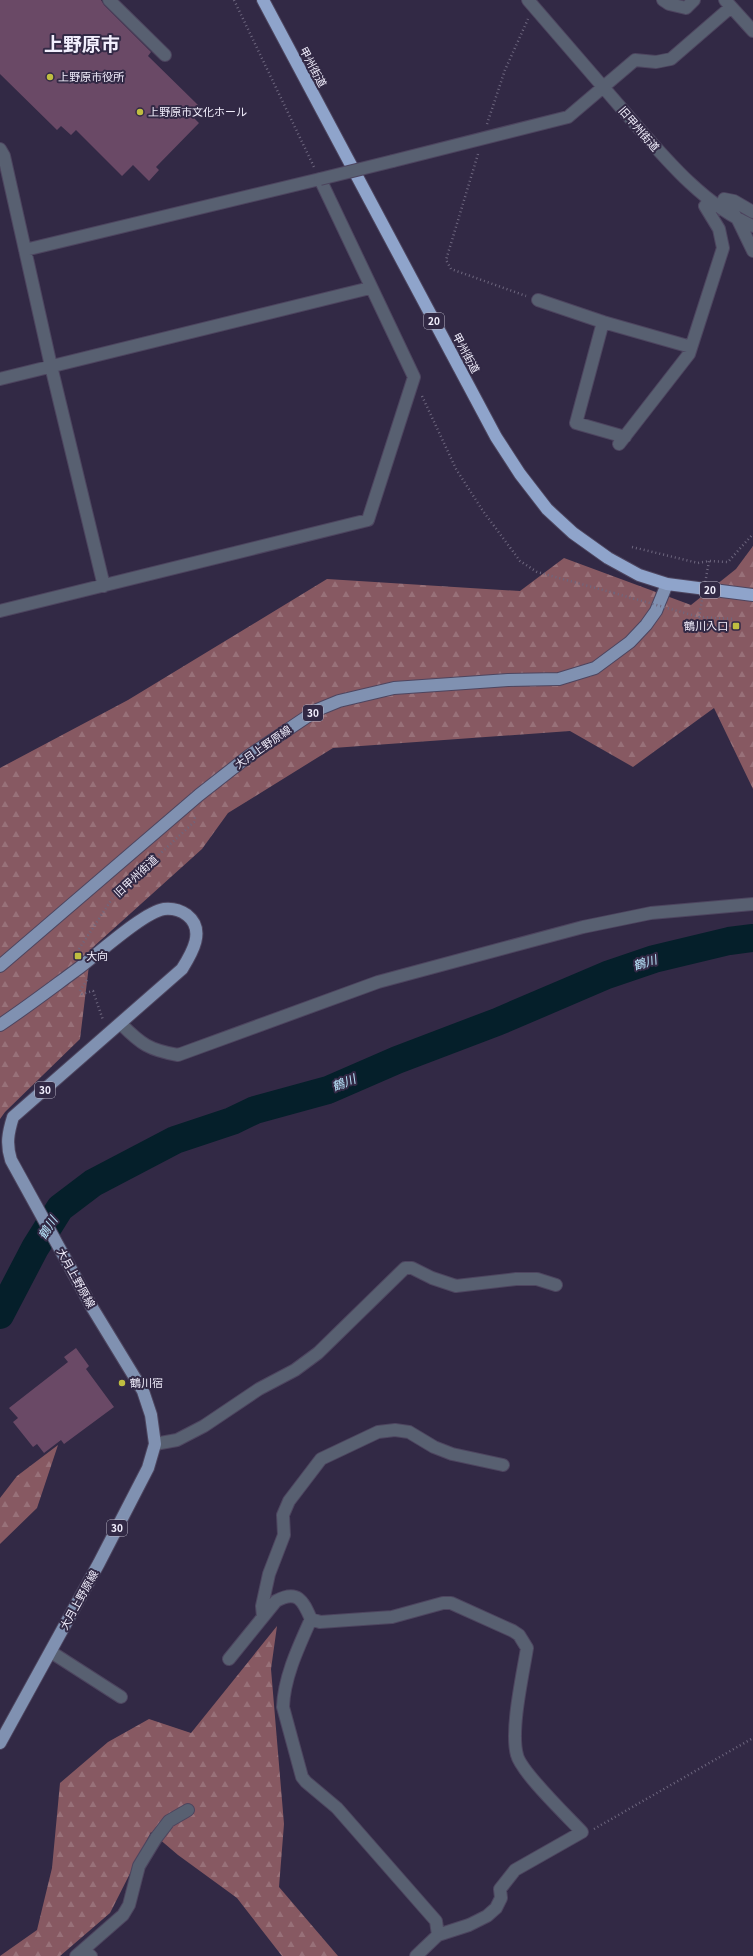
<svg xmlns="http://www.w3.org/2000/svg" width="753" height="1956" font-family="Georgia,'Noto Sans JP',serif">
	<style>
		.forest { fill: url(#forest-firs) }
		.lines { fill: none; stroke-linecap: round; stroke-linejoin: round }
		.river { stroke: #051f2a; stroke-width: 28 }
		.building { fill: #6a4966 }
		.minor-casing { stroke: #4d455f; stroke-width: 14 }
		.major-casing { stroke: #4d455f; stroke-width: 14 }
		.highway-casing { stroke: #4d455f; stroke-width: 14 }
		.path { stroke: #6e677f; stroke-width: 2.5; stroke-dasharray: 1 3; stroke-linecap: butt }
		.minor { stroke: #586071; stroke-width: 12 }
		.major { stroke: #8091b1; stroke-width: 12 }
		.highway { stroke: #8fa4cb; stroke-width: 12 }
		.minor-bridge-casing { stroke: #4d455f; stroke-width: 14; stroke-linecap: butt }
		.path-bridge { stroke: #6e677f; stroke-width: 2.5; stroke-dasharray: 1 3; stroke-linecap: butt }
		.minor-bridge { stroke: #586071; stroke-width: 12 }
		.poi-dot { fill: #c0be40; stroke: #322945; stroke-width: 1.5 }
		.labels { text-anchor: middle; stroke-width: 4; stroke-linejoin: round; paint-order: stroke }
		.shield { fill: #322945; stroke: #b8b4c6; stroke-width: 1 }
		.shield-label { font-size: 10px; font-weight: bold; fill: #f2effd }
		.street-label { font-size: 11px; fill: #f2effd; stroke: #322945 }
		.poi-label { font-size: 11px; fill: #f2effd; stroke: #322945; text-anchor: start }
		.water-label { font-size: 12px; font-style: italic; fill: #bbe8fe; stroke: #322945 }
		.town-label { font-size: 19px; font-weight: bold; fill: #f2effd; stroke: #322945 }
	</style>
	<defs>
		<pattern id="forest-firs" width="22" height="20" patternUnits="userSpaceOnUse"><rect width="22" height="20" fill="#875962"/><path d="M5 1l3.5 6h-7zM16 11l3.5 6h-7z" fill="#987179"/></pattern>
	</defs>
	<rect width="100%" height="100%" fill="#322945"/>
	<path class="forest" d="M 753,546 L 753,789 L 714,708 L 633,767 L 570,731 L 333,748 L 228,813 L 202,849 L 91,949 L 80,1039 L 5,1112 L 0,1119 L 0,768 L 128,700 L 327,579 L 520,591 L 564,558 L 691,605 L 736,569 Z
		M 58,1445 L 37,1508 L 0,1544 L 0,1498 L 17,1476 Z
		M 277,1626 L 271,1669 L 284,1824 L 279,1887 L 338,1956 L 282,1956 L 237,1898 L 178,1855 L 151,1832 L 110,1913 L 60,1956 L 0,1956 L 37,1930 L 52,1868 L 60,1783 L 108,1742 L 149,1719 L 191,1733 Z"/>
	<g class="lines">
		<path class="river" d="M 0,1315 L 35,1248 L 60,1208 L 93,1183 L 175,1140 L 232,1121 L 255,1110 L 328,1090 L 397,1060 L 497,1022 L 607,975 L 654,959 L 729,941 L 753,938"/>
	</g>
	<path class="building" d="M 0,0 L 101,0 L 104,5 L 151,52 L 148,56 L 199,106 L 190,114 L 199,123 L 156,167 L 159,170 L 149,181 L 133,165 L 122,176 L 76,130 L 71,135 L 61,126 L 57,130 L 0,74 Z
		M 76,1348 L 89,1366 L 86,1369 L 114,1407 L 64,1444 L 61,1440 L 44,1453 L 37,1444 L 33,1447 L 13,1422 L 18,1418 L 9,1408 L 68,1362 L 64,1357 Z"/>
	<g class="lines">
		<defs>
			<path id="minor" d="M 109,0 L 165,55
				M 528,0 C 562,39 595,78 629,117 C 663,156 704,206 753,226
				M 663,0 L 669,4 L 686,8 L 694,0
				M 725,0 L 753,31
				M 0,149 L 4,156 L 51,366 L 104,586
				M 393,161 L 568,117 L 635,60 L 656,62 L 671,59 L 731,7
				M 753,212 L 734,201 L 724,199 L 738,220 L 753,251
				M 538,300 L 603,322
				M 0,379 L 370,288
				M 625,437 L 576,423 L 603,322 L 691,347
				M 619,444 L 689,354 L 723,248 L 719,229 L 705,206 L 710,200
				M 0,611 L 368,520 L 414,377 L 320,179 L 25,250
				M 121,1024 C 141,1044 149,1050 178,1055 L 378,982 L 583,927 L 651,913 L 753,904
				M 155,1444 L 177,1440 L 204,1426 L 259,1389 L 295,1370 L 318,1353 L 405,1268 L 412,1268 L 432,1278 L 456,1286 L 516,1279 L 537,1279 L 556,1285
				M 263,1617 L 262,1606 L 269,1574 L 284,1535 L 283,1515 L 289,1501 L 321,1459 L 378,1432 L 395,1430 L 409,1432 L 434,1447 L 452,1454 L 503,1465
				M 311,1619 C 299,1646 284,1677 283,1707 L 302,1777 L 306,1782 L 337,1808 L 436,1921 L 438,1935
				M 51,1652 L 121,1697
				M 229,1659 L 276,1601 C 298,1589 303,1601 311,1619 L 320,1622 L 392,1617 L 443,1603 L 451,1603 L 513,1631 L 519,1635 L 527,1648 C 523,1674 510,1730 517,1755 C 521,1772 568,1817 582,1832 L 515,1870 L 500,1889 L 501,1898 L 496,1908 L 487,1916 L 469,1925 L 438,1935 L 416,1956
				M 83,1950 L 123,1915 L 129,1905 L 139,1866 L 156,1838 L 169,1821 L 188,1810
				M 76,1956 L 83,1950 L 91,1956"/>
			<path id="major" d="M 0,966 L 199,795 L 250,755 L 317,710 L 339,701 L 394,688 L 508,680 L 559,679 L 595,668 L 630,642 L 646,625 L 656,611 L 667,584
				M 0,1025 C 27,1007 53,987 79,968 C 98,954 144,912 164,909 C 173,908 180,910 187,915 C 206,930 192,953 182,969 L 13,1117 C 8,1133 6,1144 11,1160 L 93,1309 L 143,1391 L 151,1415 L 155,1444 L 148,1468 L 99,1563 L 0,1743"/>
			<path id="highway" d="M 263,0 L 496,437 L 520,474 L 547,509 L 573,533 L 608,558 L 639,575 L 667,584 L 753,595"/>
		</defs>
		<use href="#minor" class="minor-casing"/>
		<use href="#major" class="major-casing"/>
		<use href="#highway" class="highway-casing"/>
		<path class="path" d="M 234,0 L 314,167
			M 487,124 L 505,70 L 528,19
			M 478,154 L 446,260 L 451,269 L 526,296
			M 422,396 L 456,469 L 483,511 L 520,561 L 537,572 L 614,593
			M 632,547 L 698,563 L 709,561 L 728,562 L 753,534
			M 699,617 L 735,619
			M 79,949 L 112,899 L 194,822 L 195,817
			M 87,980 L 80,991 L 82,994 L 93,991 L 103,1020
			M 594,1829 L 753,1738"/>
		<use href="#minor" class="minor"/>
		<use href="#major" class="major"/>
		<use href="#highway" class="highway"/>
		<defs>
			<path id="minor-bridge" d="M 320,179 L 393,161"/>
		</defs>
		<use href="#minor-bridge" class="minor-bridge-casing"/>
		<path class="path-bridge" d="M 614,593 L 699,617 L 709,561"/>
		<use href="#minor-bridge" class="minor-bridge"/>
	</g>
	<g class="poi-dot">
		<circle cx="50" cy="77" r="4"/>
		<circle cx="140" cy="112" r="4"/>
		<rect x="732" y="622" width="8" height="8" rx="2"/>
		<rect x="74" y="952" width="8" height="8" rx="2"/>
		<circle cx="122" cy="1383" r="4"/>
	</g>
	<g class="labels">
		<g class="shield">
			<rect x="424" y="313" width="20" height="16" rx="3"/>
			<rect x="700" y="582" width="20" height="16" rx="3"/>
			<rect x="303" y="705" width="20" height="16" rx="3"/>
			<rect x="35" y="1082" width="20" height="16" rx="3"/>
			<rect x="107" y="1520" width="20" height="16" rx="3"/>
		</g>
		<g class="shield-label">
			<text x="434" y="325">20</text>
			<text x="710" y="594">20</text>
			<text x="313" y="717">30</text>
			<text x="45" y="1094">30</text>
			<text x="117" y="1532">30</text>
		</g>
		<g class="street-label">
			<text transform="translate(313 67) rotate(62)" y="4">甲州街道</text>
			<text transform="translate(639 129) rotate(49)" y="4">旧甲州街道</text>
			<text transform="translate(466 353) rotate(62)" y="4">甲州街道</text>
			<text transform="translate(263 747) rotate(-35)" y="4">大月上野原線</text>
			<text transform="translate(136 876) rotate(-43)" y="4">旧甲州街道</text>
			<text transform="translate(76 1278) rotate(61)" y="4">大月上野原線</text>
			<text transform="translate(79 1600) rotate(-61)" y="4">大月上野原線</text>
		</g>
		<g class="poi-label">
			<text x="58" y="81">上野原市役所</text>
			<text x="148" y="116">上野原市文化ホール</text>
			<text x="728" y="630" text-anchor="end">鶴川入口</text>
			<text x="86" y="960">大向</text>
			<text x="130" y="1387">鶴川宿</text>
		</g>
		<g class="water-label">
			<text transform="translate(645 963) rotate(-17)" y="4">鶴川</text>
			<text transform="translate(344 1083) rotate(-22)" y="4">鶴川</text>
			<text transform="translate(48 1228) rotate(-58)" y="4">鶴川</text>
		</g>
		<g class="town-label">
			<text x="82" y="51">上野原市</text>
		</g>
	</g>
</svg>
